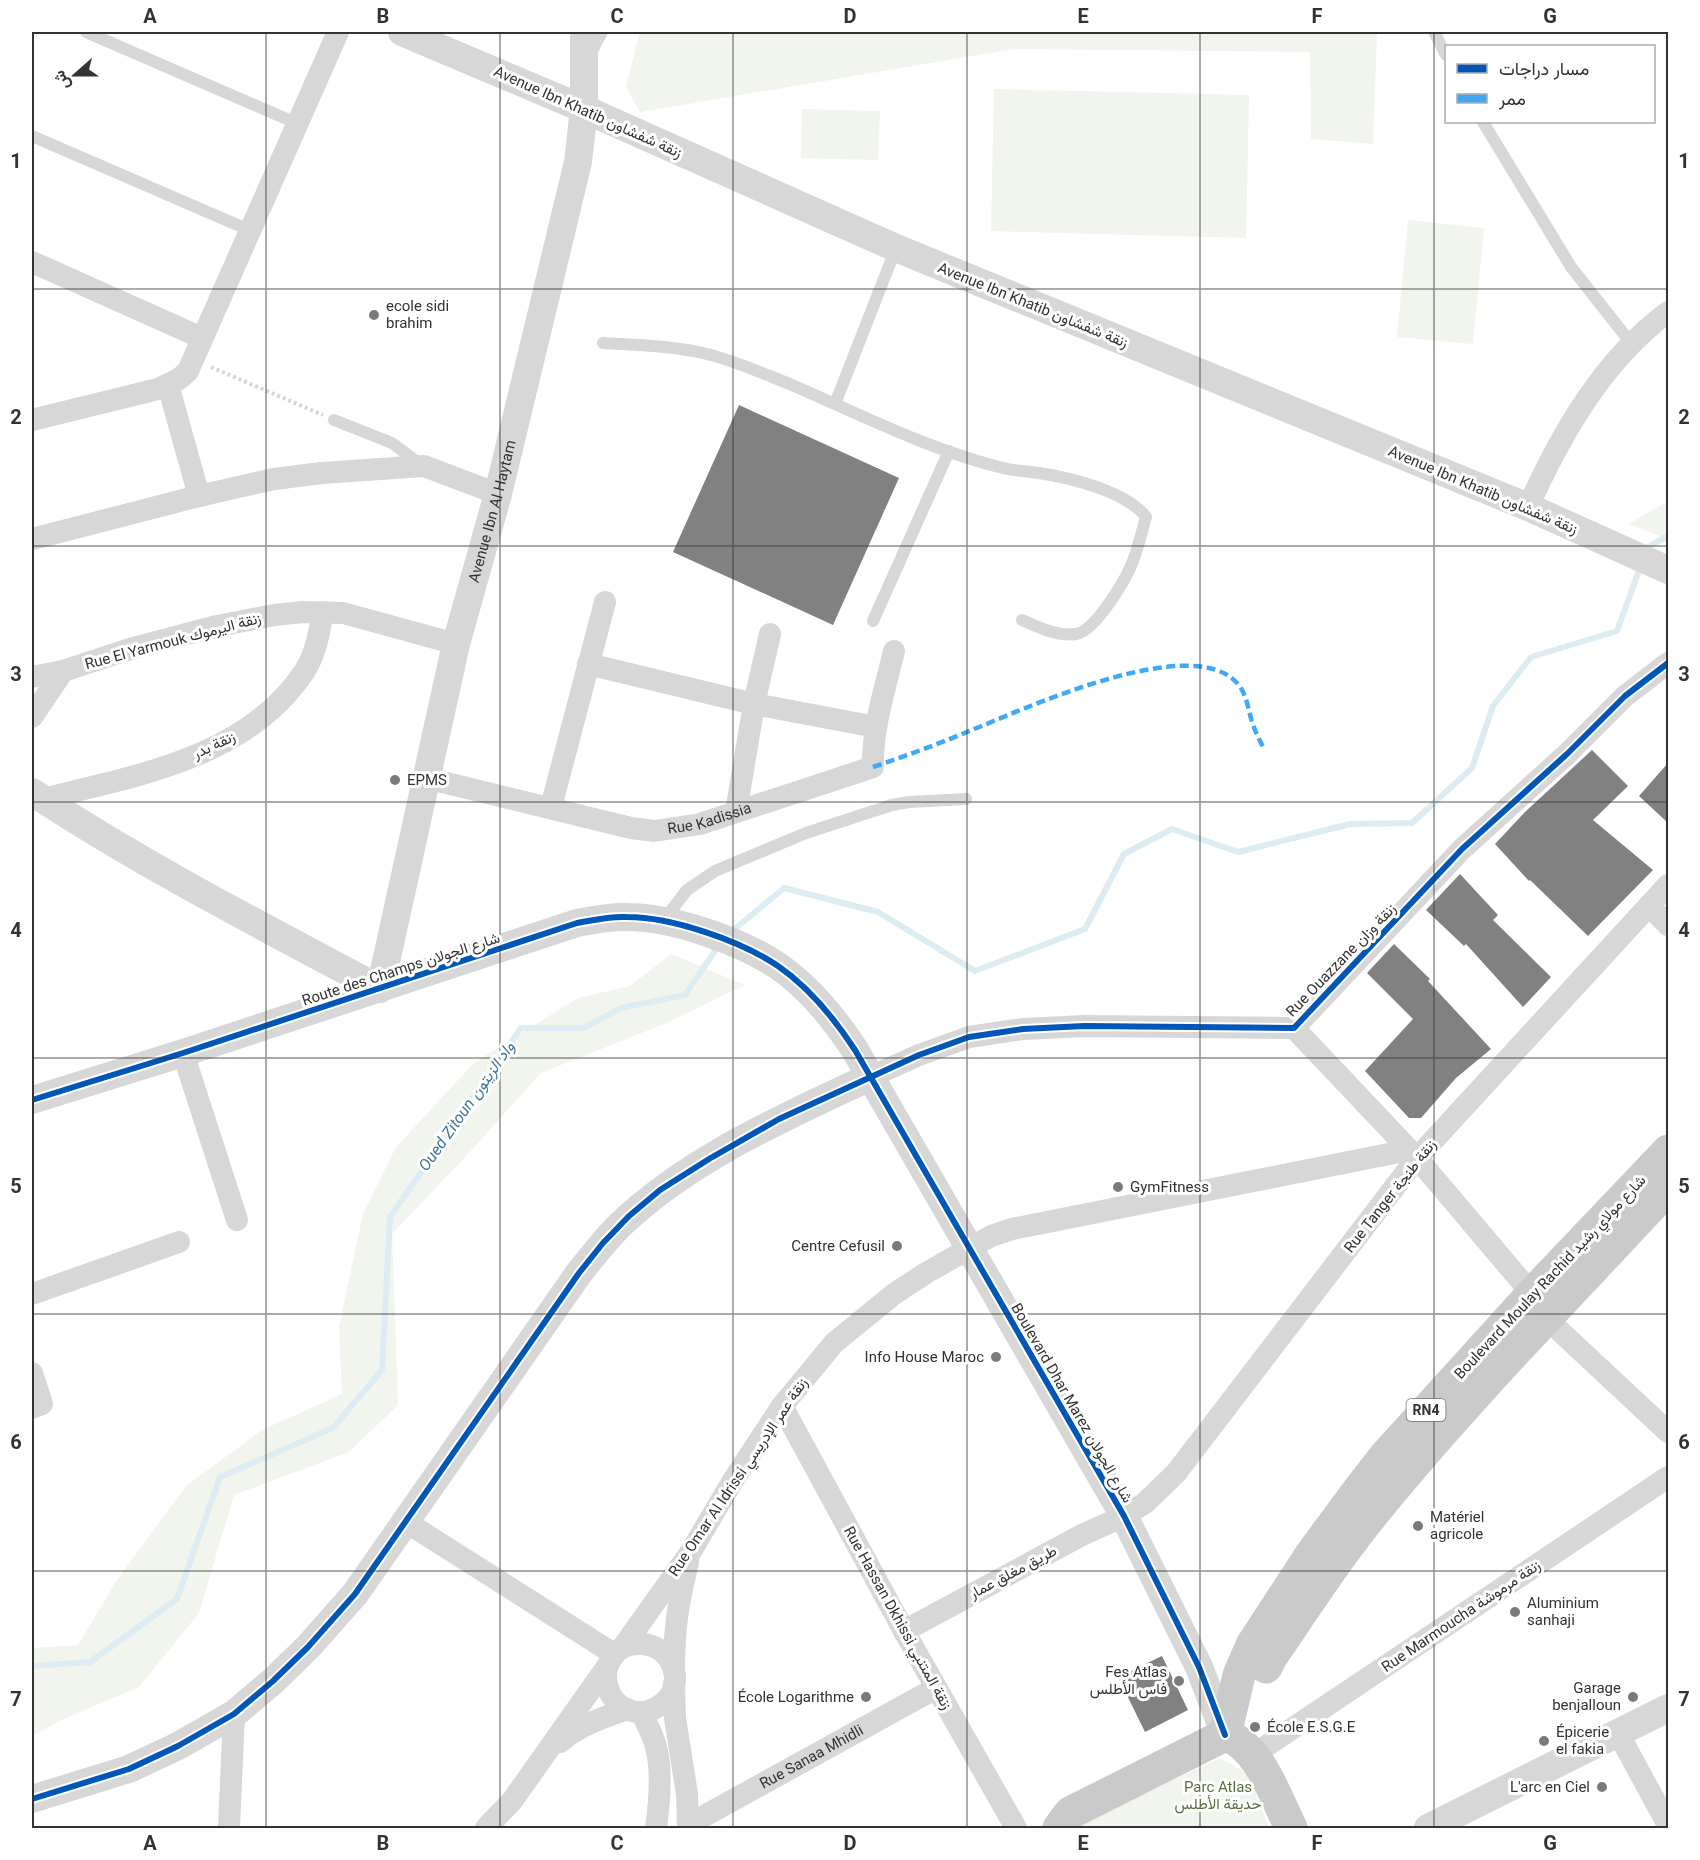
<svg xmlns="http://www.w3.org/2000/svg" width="1700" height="1860" font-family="Roboto,Vazirmatn,sans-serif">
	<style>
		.green { fill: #f1f5ed }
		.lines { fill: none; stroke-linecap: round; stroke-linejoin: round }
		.stream { stroke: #ddebf3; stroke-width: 6 }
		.building { fill: #818181 }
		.path { stroke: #d6d6d6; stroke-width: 4; stroke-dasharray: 3 3; stroke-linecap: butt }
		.service { stroke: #d7d7d7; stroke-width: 12 }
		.minor { stroke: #d7d7d7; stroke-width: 22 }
		.tertiary { stroke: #d7d7d7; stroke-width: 28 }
		.primary { stroke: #cacaca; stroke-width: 33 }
		.quiet { stroke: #3fa9f5; stroke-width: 4.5; stroke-dasharray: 9 4.5; stroke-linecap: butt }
		.cycleway-casing { stroke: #fff; stroke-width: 10 }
		.cycleway { stroke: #0057b8; stroke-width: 6 }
		.grid { fill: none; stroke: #333; stroke-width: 1.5; stroke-opacity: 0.55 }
		.poi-dot { fill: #7a7a7a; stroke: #fff; stroke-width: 2 }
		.labels { text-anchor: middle; stroke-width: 6; stroke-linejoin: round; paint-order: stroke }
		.shield { fill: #fff; stroke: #707070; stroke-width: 1.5 }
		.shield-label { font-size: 14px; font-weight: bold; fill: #333 }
		.street-label { font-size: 15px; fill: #333; stroke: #fff }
		.poi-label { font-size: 15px; fill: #333; stroke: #fff; text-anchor: start }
		.park-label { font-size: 15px; fill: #56703f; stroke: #fff }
		.water-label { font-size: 16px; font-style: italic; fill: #3f7597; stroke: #fff }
		.neatline { fill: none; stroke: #333; stroke-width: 2 }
		.grid-label { font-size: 20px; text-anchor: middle; font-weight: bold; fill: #333 }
	</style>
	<rect width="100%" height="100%" fill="#fff"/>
	<path class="green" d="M 640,32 L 1377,32 L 1373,144 L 1311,139 L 1310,52 L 1014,49 L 640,112 L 626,87 Z
		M 994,89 L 1249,95 L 1246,238 L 991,231 Z
		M 802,109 L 880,111 L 878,160 L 801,158 Z
		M 1408,220 L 1484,228 L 1473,344 L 1397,337 Z
		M 1668,501 L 1668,539 L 1629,524 Z
		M 671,954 L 745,985 L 664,1024 L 541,1073 L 467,1155 L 392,1234 L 398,1405 L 349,1452 L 234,1495 L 199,1613 L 139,1687 L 59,1721 L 32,1736 L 32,1648 L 78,1645 L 117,1580 L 186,1486 L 262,1430 L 342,1394 L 339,1327 L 363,1214 L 396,1147 L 475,1062 L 578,998 L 630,986 Z
		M 1220,1758 L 1235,1766 L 1249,1776 L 1269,1828 L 1073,1828 Z"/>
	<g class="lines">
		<path class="stream" d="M 1646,553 L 1648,547 L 1668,536
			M 730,933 L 784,888 L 878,912 L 975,971 L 1085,929 L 1124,854 L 1172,829 L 1238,852 L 1350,824 L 1412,823 L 1472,768 L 1493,706 L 1531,657 L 1617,631 L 1641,565
			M 32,1666 L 90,1662 L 177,1599 L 220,1477 L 333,1428 L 382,1370 L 390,1217 L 521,1028 L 584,1028 L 621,1008 L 685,995 L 719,945"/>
	</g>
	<path class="building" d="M 739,405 L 899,478 L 833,625 L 673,552 Z
		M 1592,750 L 1628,786 L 1593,820 L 1653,870 L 1588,936 L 1530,880 L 1529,881 L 1495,844 L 1525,812 Z
		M 1668,763 L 1668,823 L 1639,796 Z
		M 1460,874 L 1498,915 L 1493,920 L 1551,977 L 1523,1007 L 1466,944 L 1464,946 L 1426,910 Z
		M 1394,944 L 1430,979 L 1428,981 L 1491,1049 L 1456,1078 L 1421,1118 L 1409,1118 L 1365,1071 L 1413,1019 L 1367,973 Z
		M 1162,1656 L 1188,1710 L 1145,1732 L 1118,1677 Z"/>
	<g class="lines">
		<path class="path" d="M 211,367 L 323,415"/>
		<path class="service" d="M 86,32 L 296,123
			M 1434,32 L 1446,55
			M 592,51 L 602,32
			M 1483,122 L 1571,267 L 1631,343
			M 32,136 L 249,230
			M 603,343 C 638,345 673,346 707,354 C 736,361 764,374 792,385 C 861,415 930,450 1003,468 C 1015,471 1027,471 1039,473 C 1071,478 1126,491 1146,517 C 1142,531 1139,545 1134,558 C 1128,576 1096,631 1076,634 C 1058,637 1038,627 1022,620
			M 835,404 L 896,248
			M 334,420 L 392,443 L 420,464
			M 873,621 L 949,451
			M 664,920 L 687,890 L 715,871 L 806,833 L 892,805 L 909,802 L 966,799"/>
		<g class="minor">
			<path d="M 32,262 L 202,338"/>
			<path d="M 168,385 L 199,496"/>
			<path d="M 32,420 L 158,389 L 179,379 L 188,371 L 338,32"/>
			<path d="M 1528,507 C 1561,434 1603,360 1668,312"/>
			<path d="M 32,539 L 199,496 L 274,479 L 322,473 L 424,466 L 498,494"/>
			<path d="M 588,664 L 754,704 L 876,727"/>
			<path d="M 32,677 L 63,671 L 130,649 L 217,626 L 274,615 L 303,612 L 343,613 L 456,644"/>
			<path d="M 32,717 L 63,671"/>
			<path id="s1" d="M 426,778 L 631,828 L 654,831 L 700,824 L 873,767 C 872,728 885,689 894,651"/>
			<path d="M 42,799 C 135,776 247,758 304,672 C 316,654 319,633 323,612"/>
			<path d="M 551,807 L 605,602"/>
			<path d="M 736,812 L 754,704 L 770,634"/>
			<path d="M 1649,906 L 1668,925"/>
			<path d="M 1294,1028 L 1417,1158 L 1532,1294"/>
			<path d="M 183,1053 L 237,1220"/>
			<path d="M 870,1077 L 919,1055 L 969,1037 L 1023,1029 L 1084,1026 L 1294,1028 L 1462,849 L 1567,754 L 1625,696 L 1668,663"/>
			<path d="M 32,1294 L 179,1242"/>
			<path d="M 1547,1319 L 1668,1432"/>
			<path d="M 32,1373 L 42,1404 L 32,1408"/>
			<path d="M 782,1406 L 904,1631 L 1016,1828"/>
			<path d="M 406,1522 L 614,1654"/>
			<path d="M 904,1631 L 1082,1535 L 1124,1516 L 1145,1503 L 1176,1473 L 1417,1158 L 1668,885"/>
			<path d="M 623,1647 C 667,1630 694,1684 659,1706 C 619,1731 584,1673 623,1647 L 690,1553 L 732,1482 L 782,1406 L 834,1343 L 894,1294 L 926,1273 L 991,1236 L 1012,1229 L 1409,1150"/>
			<path d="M 674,1670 C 674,1630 678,1602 688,1563"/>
			<path d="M 674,1684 L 675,1718 L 687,1794 L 688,1828"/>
			<path d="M 641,1712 C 648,1726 656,1741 658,1757 C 662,1780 659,1806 656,1828"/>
			<path d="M 1618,1733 L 1668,1825"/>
			<path d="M 560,1742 C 580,1725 602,1718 627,1709"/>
			<path d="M 1253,1755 L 1668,1477"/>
			<path id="s2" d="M 688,1825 L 936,1688"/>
			<path d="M 229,1828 L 234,1714"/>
			<path d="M 486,1828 L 512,1801 L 608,1665"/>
		</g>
		<g class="tertiary">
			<path d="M 402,32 L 584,109 L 896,248 L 1528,507 L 1668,570"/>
			<path id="s3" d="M 32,792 C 143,865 262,926 380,989 L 456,644 L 498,494 L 578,162 L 584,109 L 584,32"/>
			<path d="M 32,1100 L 183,1053 L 577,923 C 594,920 610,916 627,917 C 672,917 741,941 778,966 C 810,988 834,1018 855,1050 L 1124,1516 L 1199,1667 L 1225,1735"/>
			<path d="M 32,1799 L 129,1769 L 178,1746 L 234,1714 L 273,1681 L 308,1647 L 355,1594 L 579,1273 C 595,1253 611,1232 631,1215 C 700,1154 787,1116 870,1077"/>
			<path d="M 1428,1828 L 1668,1708"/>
		</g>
		<path class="primary" d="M 1266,1667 L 1271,1657 C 1306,1606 1340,1553 1380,1505 C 1470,1395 1571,1293 1668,1188
			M 1225,1735 L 1239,1675 L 1252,1645 L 1312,1553 L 1358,1491 L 1386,1455 L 1532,1294 L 1668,1151
			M 1059,1828 L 1070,1813 L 1225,1735 C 1259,1745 1276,1798 1291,1828"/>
		<path class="quiet" d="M 873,767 C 905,756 936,745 967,732 C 1020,711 1192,630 1238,684 C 1247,695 1248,709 1252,722 C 1255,731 1259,739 1263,747"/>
		<defs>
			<path id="cycleway" d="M 32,1100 L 183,1053 L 577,923 C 594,920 610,916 627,917 C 672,917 741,941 778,966 C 810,988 834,1018 855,1050 L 1124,1516 L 1199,1667 L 1225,1735
				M 32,1799 L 129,1769 L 178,1746 L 234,1714 L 273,1681 L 308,1647 L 355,1594 L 579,1273 L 603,1243 L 629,1216 L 660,1190 L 709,1159 L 779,1119 L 919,1055 L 969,1037 L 1023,1029 L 1084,1026 L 1294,1028 L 1462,849 L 1567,754 L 1625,696 L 1668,663"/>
		</defs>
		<use href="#cycleway" class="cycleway-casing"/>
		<use href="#cycleway" class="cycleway"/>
	</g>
	<path class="grid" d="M 266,32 L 266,1828M 500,32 L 500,1828M 733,32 L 733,1828M 967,32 L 967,1828M 1200,32 L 1200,1828M 1434,32 L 1434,1828M 32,289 L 1668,289M 32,546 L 1668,546M 32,802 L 1668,802M 32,1058 L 1668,1058M 32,1314 L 1668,1314M 32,1571 L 1668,1571"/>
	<g class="poi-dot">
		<circle cx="374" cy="315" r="6"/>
		<circle cx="395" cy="780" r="6"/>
		<circle cx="1118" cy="1187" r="6"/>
		<circle cx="897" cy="1246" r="6"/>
		<circle cx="996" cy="1357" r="6"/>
		<circle cx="1418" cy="1526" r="6"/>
		<circle cx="1515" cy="1612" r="6"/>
		<circle cx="1179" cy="1681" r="6"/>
		<circle cx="866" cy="1697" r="6"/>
		<circle cx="1633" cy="1697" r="6"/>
		<circle cx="1255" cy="1727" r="6"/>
		<circle cx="1544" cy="1741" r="6"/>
		<circle cx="1602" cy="1787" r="6"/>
	</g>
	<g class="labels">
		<rect class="shield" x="1406.5" y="1399" width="39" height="22" rx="4.5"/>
		<g class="shield-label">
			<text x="1426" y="1415">RN4</text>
		</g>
		<g class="street-label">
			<text transform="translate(588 112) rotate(24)" y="5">Avenue Ibn Khatib زنقة شفشاون</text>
			<text transform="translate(1033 305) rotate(22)" y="5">Avenue Ibn Khatib زنقة شفشاون</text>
			<text transform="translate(1483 490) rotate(23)" y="5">Avenue Ibn Khatib زنقة شفشاون</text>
			<text dy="5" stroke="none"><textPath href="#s3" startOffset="891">Avenue Ibn Al Haytam</textPath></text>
			<text transform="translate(173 641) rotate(-15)" y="5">Rue El Yarmouk زنقة اليرموك</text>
			<text transform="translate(214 745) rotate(-25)" y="5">زنقة بدر</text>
			<text dy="5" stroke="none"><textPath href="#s1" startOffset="291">Rue Kadissia</textPath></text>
			<text transform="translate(1341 960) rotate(-46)" y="5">Rue Ouazzane زنقة وزان</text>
			<text transform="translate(401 969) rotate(-18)" y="5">Route des Champs شارع الجولان</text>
			<text transform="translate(1390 1196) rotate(-52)" y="5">Rue Tanger زنقة طنجة</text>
			<text transform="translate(1550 1277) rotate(-47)" y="5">Boulevard Moulay Rachid شارع مولاي رشيد</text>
			<text transform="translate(1072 1403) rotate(60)" y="5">Boulevard Dhar Marez شارع الجولان</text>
			<text transform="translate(738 1477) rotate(-56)" y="5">Rue Omar Al Idrissi زنقة عمر الإدريسي</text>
			<text transform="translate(1013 1572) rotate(-28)" y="5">طريق مغلق عمار</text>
			<text transform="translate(1461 1616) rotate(-34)" y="5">Rue Marmoucha زنقة مرموشة</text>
			<text transform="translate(898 1618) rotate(61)" y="5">Rue Hassan Dkhissi زنقة المتنبي</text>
			<text dy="5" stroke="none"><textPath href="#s2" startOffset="141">Rue Sanaa Mhidli</textPath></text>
		</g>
		<g class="poi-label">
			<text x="386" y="311">ecole sidi<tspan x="386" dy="17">brahim</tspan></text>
			<text x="407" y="785">EPMS</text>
			<text x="1130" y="1192">GymFitness</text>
			<text x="885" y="1251" text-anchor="end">Centre Cefusil</text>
			<text x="984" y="1362" text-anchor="end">Info House Maroc</text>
			<text x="1430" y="1522">Matériel<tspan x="1430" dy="17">agricole</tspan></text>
			<text x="1527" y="1608">Aluminium<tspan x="1527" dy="17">sanhaji</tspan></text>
			<text x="1167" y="1677" text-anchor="end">Fes Atlas<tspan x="1167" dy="17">فاس الأطلس</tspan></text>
			<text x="1621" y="1693" text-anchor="end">Garage<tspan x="1621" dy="17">benjalloun</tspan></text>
			<text x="854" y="1702" text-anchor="end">École Logarithme</text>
			<text x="1267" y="1732">École E.S.G.E</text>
			<text x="1556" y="1737">Épicerie<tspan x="1556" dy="17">el fakia</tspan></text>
			<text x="1590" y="1792" text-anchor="end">L'arc en Ciel</text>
		</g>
		<g class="park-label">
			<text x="1218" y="1792">Parc Atlas<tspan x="1218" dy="17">حديقة الأطلس</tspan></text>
		</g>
		<g class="water-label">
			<text transform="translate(466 1106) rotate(-55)" y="6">Oued Zitoun واد الزيتون</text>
		</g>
	</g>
	<rect width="1700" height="1860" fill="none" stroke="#ffffff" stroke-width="66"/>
	<rect x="1445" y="45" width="210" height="78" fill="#ffffff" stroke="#adadad" stroke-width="1.5"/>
	<rect x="1457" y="64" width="30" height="9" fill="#0057b8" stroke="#adadad" stroke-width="1.5"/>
	<text x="1499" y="75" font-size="18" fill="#333333">مسار دراجات</text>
	<rect x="1457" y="94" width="30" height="9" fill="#3fa9f5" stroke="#adadad" stroke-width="1.5"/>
	<text x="1499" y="105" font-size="18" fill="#333333">ممر</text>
	<g transform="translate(75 75) rotate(249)" stroke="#ffffff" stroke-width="4.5" paint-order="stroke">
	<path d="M0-4.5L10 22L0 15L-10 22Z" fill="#333333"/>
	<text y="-9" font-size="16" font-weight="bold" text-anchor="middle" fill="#333333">ش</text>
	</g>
	<rect x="33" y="33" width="1634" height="1794" class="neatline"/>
	<g class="grid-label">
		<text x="150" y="23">A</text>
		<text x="383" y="23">B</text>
		<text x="617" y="23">C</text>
		<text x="850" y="23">D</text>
		<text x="1083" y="23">E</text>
		<text x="1317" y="23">F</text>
		<text x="1550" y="23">G</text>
		<text x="16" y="168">1</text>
		<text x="1684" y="168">1</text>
		<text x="16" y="424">2</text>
		<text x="1684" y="424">2</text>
		<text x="16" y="681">3</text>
		<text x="1684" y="681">3</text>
		<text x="16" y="937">4</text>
		<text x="1684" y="937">4</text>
		<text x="16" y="1193">5</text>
		<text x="1684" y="1193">5</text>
		<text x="16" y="1449">6</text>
		<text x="1684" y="1449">6</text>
		<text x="16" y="1706">7</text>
		<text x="1684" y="1706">7</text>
		<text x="150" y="1850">A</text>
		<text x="383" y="1850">B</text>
		<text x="617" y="1850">C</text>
		<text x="850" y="1850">D</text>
		<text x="1083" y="1850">E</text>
		<text x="1317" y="1850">F</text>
		<text x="1550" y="1850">G</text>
	</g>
</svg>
